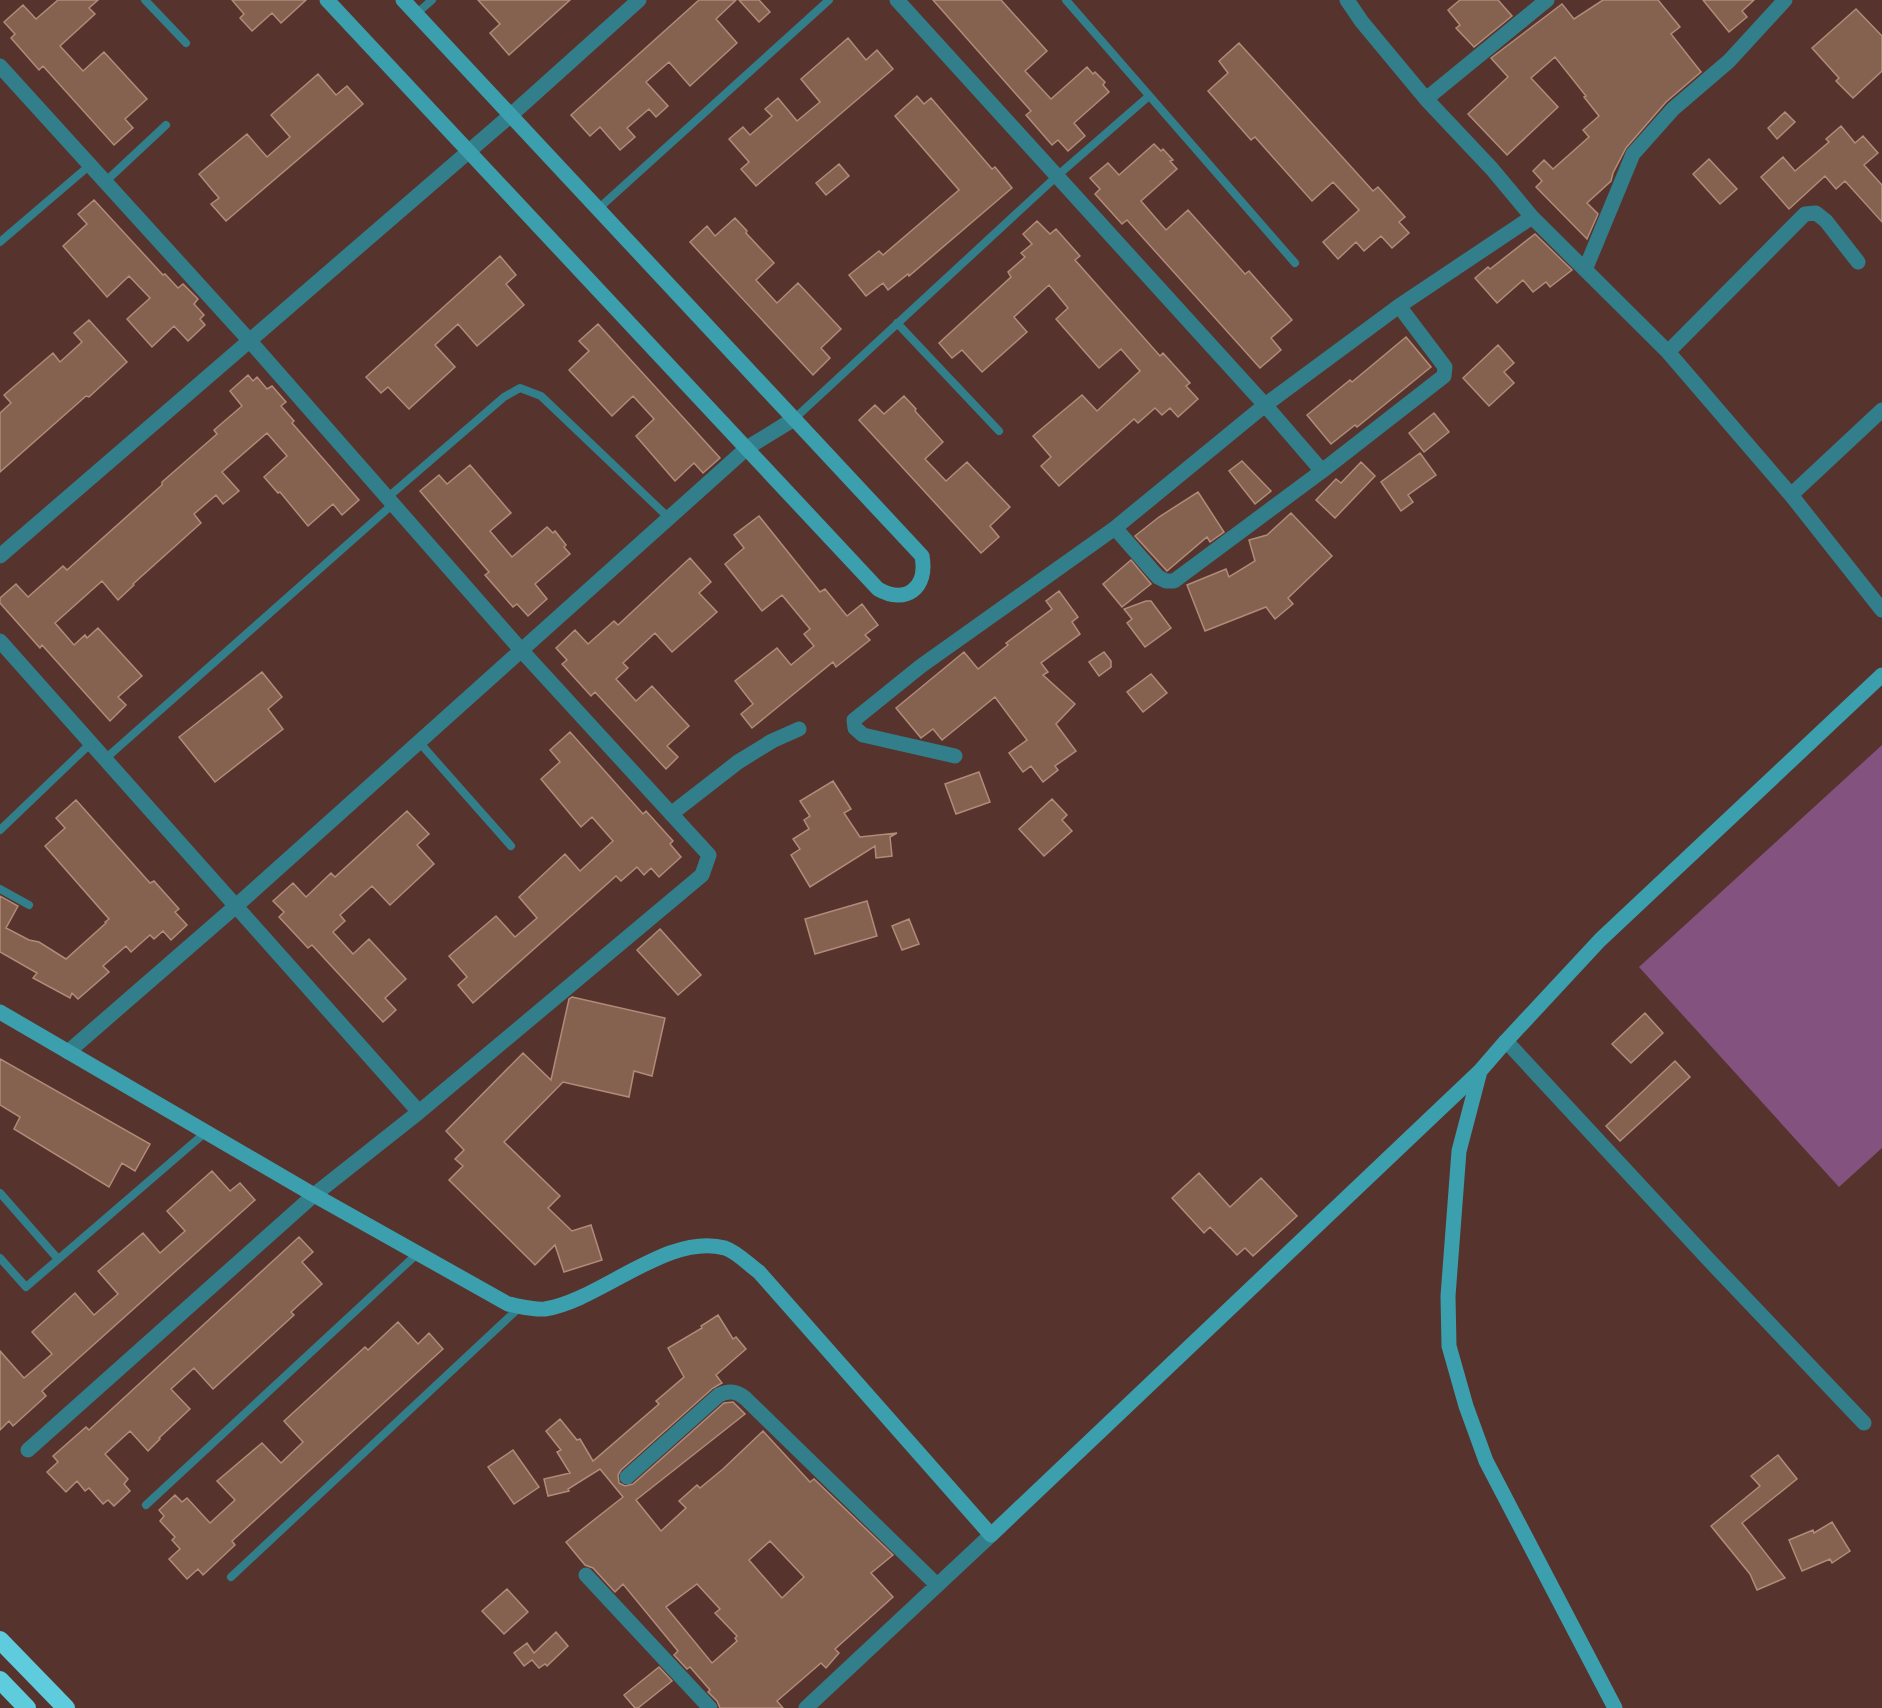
<svg xmlns="http://www.w3.org/2000/svg" width="1882" height="1708" font-family="'Libre Baskerville',serif">
	<style>
		.green { fill: #83527f }
		.building { fill: #856250; stroke: #b18b78; stroke-width: 1.5; fill-rule: evenodd }
		.lines { fill: none; stroke-linecap: round; stroke-linejoin: round }
		.lane { stroke: #327f8b; stroke-width: 8 }
		.street { stroke: #327f8b; stroke-width: 15 }
		.secondary { stroke: #3c9fae; stroke-width: 15 }
		.highway { stroke: #5eccdd; stroke-width: 18 }
	</style>
	<rect width="100%" height="100%" fill="#57332d"/>
	<path class="green" d="M 1882,745 L 1882,1148 L 1839,1187 L 1639,967 Z"/>
	<path class="building" d="M 58,0 L 98,0 L 89,8 L 95,14 L 60,46 L 83,71 L 104,52 L 147,99 L 125,119 L 133,128 L 114,145 L 43,66 L 39,70 L 11,38 L 15,34 L 4,22 L 23,5 L 36,19 Z
		M 232,0 L 306,0 L 281,23 L 272,13 L 252,31 L 240,18 L 244,14 Z
		M 478,0 L 570,0 L 509,55 L 490,33 L 500,24 Z
		M 699,0 L 736,0 L 716,19 L 737,43 L 690,86 L 669,62 L 646,82 L 668,106 L 656,117 L 649,109 L 627,128 L 635,137 L 620,150 L 600,127 L 590,136 L 571,115 Z
		M 739,0 L 759,0 L 770,12 L 759,22 Z
		M 933,0 L 1001,0 L 1047,51 L 1025,71 L 1051,99 L 1087,67 L 1093,74 L 1095,72 L 1105,82 L 1103,85 L 1109,92 L 1074,123 L 1085,136 L 1068,151 L 1058,140 L 1052,145 L 1026,115 L 1031,111 Z
		M 1460,0 L 1498,0 L 1512,16 L 1474,47 L 1456,28 L 1460,25 L 1448,10 Z
		M 1603,0 L 1658,0 L 1680,27 L 1671,34 L 1701,72 L 1666,102 L 1626,148 L 1613,173 L 1611,181 L 1587,203 L 1598,214 L 1587,239 L 1536,187 L 1542,181 L 1533,171 L 1544,160 L 1553,169 L 1589,137 L 1583,130 L 1599,116 L 1584,97 L 1586,96 L 1555,57 L 1531,78 L 1558,107 L 1507,155 L 1468,114 L 1508,77 L 1491,58 L 1562,4 L 1574,19 Z
		M 1703,0 L 1754,0 L 1742,11 L 1747,17 L 1729,32 Z
		M 1856,9 L 1882,36 L 1882,71 L 1853,98 L 1836,81 L 1839,78 L 1812,48 Z
		M 848,38 L 866,60 L 877,50 L 893,69 L 756,186 L 741,169 L 749,162 L 729,139 L 743,127 L 750,135 L 772,116 L 765,109 L 778,98 L 797,121 L 820,102 L 801,79 Z
		M 1239,43 L 1373,191 L 1378,187 L 1405,217 L 1399,222 L 1409,233 L 1392,248 L 1381,236 L 1364,251 L 1356,242 L 1338,259 L 1323,242 L 1359,210 L 1333,182 L 1312,201 L 1255,137 L 1251,140 L 1208,91 L 1228,73 L 1219,61 Z
		M 318,74 L 336,95 L 347,86 L 363,104 L 226,221 L 211,204 L 219,198 L 199,174 L 247,134 L 267,157 L 290,137 L 271,115 Z
		M 917,96 L 924,104 L 931,98 L 992,169 L 995,167 L 1012,188 L 909,276 L 908,274 L 888,290 L 883,283 L 866,296 L 849,275 L 879,251 L 883,255 L 959,190 L 895,116 Z
		M 1785,112 L 1795,122 L 1777,139 L 1768,128 Z
		M 1841,126 L 1855,143 L 1863,136 L 1878,153 L 1864,165 L 1882,185 L 1882,222 L 1845,181 L 1836,189 L 1825,176 L 1789,209 L 1761,177 L 1783,157 L 1795,171 L 1829,142 L 1826,139 Z
		M 1154,144 L 1161,151 L 1163,149 L 1173,160 L 1170,161 L 1177,169 L 1141,201 L 1166,230 L 1188,210 L 1245,274 L 1249,271 L 1292,320 L 1271,338 L 1281,350 L 1260,368 L 1127,220 L 1122,224 L 1095,194 L 1100,189 L 1090,178 L 1108,163 L 1119,175 Z
		M 1709,159 L 1737,189 L 1720,204 L 1693,174 Z
		M 839,164 L 849,176 L 826,195 L 816,183 Z
		M 94,200 L 163,275 L 165,274 L 178,288 L 183,284 L 198,299 L 194,304 L 204,315 L 200,319 L 205,325 L 188,341 L 174,326 L 152,347 L 127,319 L 150,298 L 129,276 L 107,297 L 63,246 L 87,224 L 78,214 Z
		M 735,218 L 747,231 L 746,233 L 774,263 L 756,280 L 777,303 L 798,283 L 841,329 L 821,348 L 830,358 L 813,375 L 690,242 L 707,226 L 715,236 Z
		M 1037,221 L 1050,234 L 1056,229 L 1080,256 L 1075,260 L 1160,356 L 1163,353 L 1190,383 L 1186,386 L 1198,399 L 1178,417 L 1170,408 L 1162,415 L 1155,408 L 1138,423 L 1134,419 L 1059,486 L 1041,466 L 1051,457 L 1033,436 L 1082,395 L 1097,411 L 1140,371 L 1121,349 L 1099,368 L 1056,319 L 1068,308 L 1049,285 L 1014,317 L 1027,332 L 982,372 L 962,350 L 952,358 L 939,343 L 1011,277 L 1008,272 L 1025,257 L 1021,253 L 1032,244 L 1023,234 Z
		M 1535,234 L 1572,270 L 1550,287 L 1546,282 L 1533,292 L 1523,280 L 1497,303 L 1475,278 L 1488,267 L 1490,269 Z
		M 500,256 L 516,275 L 506,284 L 524,305 L 477,346 L 458,324 L 435,345 L 455,367 L 409,409 L 388,387 L 381,393 L 366,377 Z
		M 89,320 L 127,362 L 89,397 L 86,396 L 0,472 L 0,413 L 11,403 L 4,395 L 53,353 L 60,362 L 82,342 L 74,333 Z
		M 598,324 L 720,458 L 703,473 L 694,463 L 675,481 L 636,436 L 654,419 L 633,396 L 612,416 L 569,370 L 589,351 L 579,341 Z
		M 1406,337 L 1431,367 L 1357,427 L 1355,425 L 1331,444 L 1307,415 L 1350,380 L 1352,382 Z
		M 1498,345 L 1514,363 L 1504,372 L 1514,383 L 1489,406 L 1463,378 Z
		M 248,375 L 253,381 L 257,377 L 267,389 L 272,386 L 286,402 L 281,406 L 294,421 L 292,423 L 359,500 L 342,515 L 333,504 L 308,526 L 280,492 L 278,493 L 264,477 L 287,456 L 267,433 L 222,472 L 239,491 L 223,504 L 216,495 L 194,514 L 201,523 L 133,584 L 134,585 L 118,600 L 102,581 L 55,623 L 74,645 L 85,635 L 87,638 L 98,628 L 142,676 L 118,697 L 126,705 L 110,721 L 42,645 L 40,648 L 0,603 L 0,598 L 16,584 L 28,597 L 63,566 L 67,570 L 162,485 L 162,482 L 217,434 L 214,430 L 242,406 L 230,391 Z
		M 904,396 L 916,409 L 915,411 L 943,442 L 925,459 L 946,481 L 967,462 L 1010,507 L 990,526 L 999,537 L 981,553 L 859,420 L 875,405 L 884,414 Z
		M 1434,413 L 1449,432 L 1424,452 L 1409,433 Z
		M 1420,453 L 1436,475 L 1408,495 L 1413,502 L 1401,511 L 1381,482 Z
		M 1242,461 L 1271,491 L 1255,504 L 1229,471 Z
		M 1361,462 L 1375,476 L 1335,518 L 1316,500 L 1336,479 L 1341,483 Z
		M 470,465 L 511,513 L 490,531 L 512,557 L 547,527 L 553,533 L 555,531 L 566,545 L 564,547 L 570,554 L 535,584 L 547,599 L 528,616 L 517,604 L 513,607 L 485,575 L 489,572 L 420,491 L 439,475 L 447,484 Z
		M 1198,492 L 1224,532 L 1210,542 L 1207,537 L 1167,571 L 1135,536 L 1159,517 Z
		M 1291,513 L 1332,556 L 1288,598 L 1293,604 L 1275,619 L 1266,607 L 1205,631 L 1187,585 L 1226,569 L 1229,577 L 1255,561 L 1249,540 L 1267,535 Z
		M 759,516 L 820,592 L 825,589 L 847,616 L 862,604 L 878,625 L 865,635 L 870,640 L 836,667 L 833,662 L 752,728 L 741,714 L 753,704 L 735,681 L 777,648 L 791,665 L 814,646 L 804,634 L 810,629 L 782,595 L 762,611 L 725,564 L 744,548 L 734,535 Z
		M 690,558 L 711,582 L 699,593 L 717,612 L 672,652 L 655,633 L 623,663 L 628,668 L 616,679 L 636,701 L 652,686 L 689,726 L 667,746 L 678,757 L 666,769 L 595,692 L 591,696 L 562,664 L 567,660 L 556,648 L 575,630 L 588,644 L 614,621 L 618,625 Z
		M 1131,560 L 1151,584 L 1122,607 L 1103,584 Z
		M 1059,591 L 1078,617 L 1072,622 L 1080,634 L 1041,663 L 1048,672 L 1043,675 L 1075,704 L 1056,724 L 1076,751 L 1055,766 L 1058,770 L 1043,782 L 1031,766 L 1023,772 L 1009,753 L 1027,740 L 995,697 L 942,740 L 933,729 L 921,738 L 896,708 L 964,652 L 978,669 L 1008,645 L 1006,643 L 1052,609 L 1046,601 Z
		M 1146,601 L 1151,601 L 1171,628 L 1145,647 L 1127,623 L 1132,619 L 1124,609 Z
		M 1104,652 L 1111,661 L 1111,667 L 1099,676 L 1089,662 Z
		M 262,672 L 282,697 L 268,709 L 283,729 L 215,782 L 179,737 Z
		M 1151,674 L 1167,693 L 1143,712 L 1127,692 Z
		M 570,732 L 643,814 L 646,811 L 673,841 L 670,844 L 681,857 L 659,877 L 651,868 L 644,875 L 637,867 L 621,881 L 616,876 L 473,1003 L 458,985 L 467,977 L 449,956 L 496,916 L 515,937 L 537,918 L 519,897 L 565,854 L 580,871 L 613,841 L 592,817 L 581,827 L 541,779 L 560,762 L 550,750 Z
		M 979,772 L 990,802 L 956,814 L 945,784 Z
		M 833,781 L 851,809 L 844,813 L 860,837 L 897,833 L 890,837 L 892,856 L 876,858 L 875,846 L 810,887 L 791,855 L 800,849 L 793,839 L 809,829 L 804,820 L 810,816 L 800,801 Z
		M 1052,799 L 1067,815 L 1062,820 L 1072,831 L 1044,856 L 1019,829 Z
		M 76,800 L 150,883 L 154,881 L 179,909 L 175,912 L 187,925 L 171,940 L 163,931 L 154,939 L 150,935 L 131,952 L 126,946 L 103,966 L 109,972 L 78,999 L 72,993 L 70,998 L 33,978 L 37,973 L 0,952 L 0,896 L 18,906 L 6,928 L 29,940 L 39,942 L 66,959 L 106,923 L 105,922 L 109,919 L 45,846 L 65,828 L 56,818 Z
		M 407,811 L 429,834 L 417,845 L 434,864 L 390,905 L 372,886 L 340,915 L 345,921 L 333,932 L 353,954 L 369,939 L 406,979 L 385,998 L 396,1010 L 383,1022 L 312,945 L 308,948 L 279,917 L 284,912 L 273,901 L 293,883 L 306,897 L 331,873 L 335,877 Z
		M 867,901 L 877,936 L 815,954 L 805,919 Z
		M 909,919 L 919,944 L 902,950 L 892,926 Z
		M 660,929 L 701,975 L 678,995 L 637,950 Z
		M 572,997 L 665,1018 L 652,1076 L 634,1071 L 629,1097 L 563,1082 L 504,1142 L 560,1196 L 548,1208 L 572,1231 L 591,1225 L 602,1260 L 564,1272 L 555,1245 L 535,1265 L 449,1180 L 463,1166 L 455,1159 L 464,1150 L 446,1131 L 523,1053 L 551,1080 L 569,999 Z
		M 1645,1013 L 1663,1033 L 1631,1063 L 1612,1044 Z
		M 0,1059 L 150,1144 L 135,1171 L 122,1163 L 109,1187 L 14,1129 L 20,1117 L 0,1105 Z
		M 1675,1061 L 1690,1077 L 1620,1141 L 1606,1126 Z
		M 212,1171 L 230,1191 L 240,1183 L 255,1200 L 42,1391 L 46,1396 L 13,1426 L 9,1421 L 0,1430 L 0,1351 L 24,1378 L 52,1354 L 32,1332 L 75,1293 L 94,1315 L 118,1294 L 98,1271 L 143,1233 L 160,1253 L 185,1231 L 167,1211 Z
		M 1199,1173 L 1230,1207 L 1261,1178 L 1297,1216 L 1253,1256 L 1245,1248 L 1237,1255 L 1210,1227 L 1204,1233 L 1172,1198 Z
		M 299,1237 L 313,1252 L 302,1262 L 322,1284 L 291,1312 L 294,1315 L 213,1389 L 194,1368 L 171,1389 L 190,1409 L 159,1438 L 160,1439 L 148,1451 L 130,1431 L 105,1454 L 128,1479 L 124,1484 L 130,1491 L 114,1506 L 108,1500 L 103,1504 L 89,1488 L 85,1491 L 77,1481 L 66,1492 L 47,1472 L 58,1462 L 53,1456 L 86,1427 L 89,1430 Z
		M 718,1315 L 733,1339 L 736,1337 L 746,1349 L 716,1375 L 722,1383 L 713,1388 L 621,1470 L 618,1475 L 619,1483 L 625,1486 L 633,1484 L 724,1403 L 733,1402 L 745,1414 L 636,1500 L 661,1531 L 686,1508 L 679,1501 L 697,1485 L 700,1488 L 723,1469 L 763,1431 L 810,1482 L 814,1479 L 893,1555 L 871,1573 L 893,1597 L 835,1649 L 839,1653 L 826,1668 L 821,1663 L 777,1701 L 783,1708 L 720,1708 L 717,1701 L 708,1692 L 710,1690 L 690,1667 L 687,1669 L 674,1655 L 678,1651 L 623,1584 L 615,1592 L 593,1568 L 585,1565 L 566,1542 L 623,1497 L 600,1469 L 568,1489 L 569,1491 L 548,1496 L 544,1479 L 570,1473 L 557,1452 L 561,1450 L 546,1431 L 560,1419 L 577,1440 L 580,1439 L 593,1461 L 659,1404 L 656,1401 L 684,1377 L 668,1348 L 702,1328 L 701,1326 ZM 770,1541 L 804,1577 L 782,1598 L 749,1560 ZM 697,1584 L 720,1609 L 715,1613 L 737,1636 L 735,1638 L 737,1641 L 712,1663 L 666,1607 Z
		M 398,1322 L 418,1344 L 429,1333 L 443,1349 L 232,1541 L 235,1545 L 203,1575 L 198,1569 L 187,1579 L 169,1559 L 180,1549 L 172,1540 L 175,1537 L 160,1521 L 164,1516 L 159,1510 L 175,1495 L 182,1502 L 187,1498 L 210,1523 L 235,1500 L 217,1481 L 262,1443 L 281,1463 L 303,1442 L 284,1421 L 365,1347 L 368,1350 Z
		M 513,1450 L 539,1487 L 514,1504 L 488,1467 Z
		M 1778,1455 L 1797,1479 L 1742,1523 L 1785,1578 L 1757,1590 L 1750,1574 L 1711,1526 L 1760,1486 L 1751,1476 Z
		M 1832,1522 L 1850,1551 L 1832,1563 L 1830,1559 L 1802,1571 L 1789,1540 L 1813,1530 L 1814,1533 Z
		M 507,1589 L 528,1612 L 504,1634 L 482,1611 Z
		M 556,1632 L 568,1646 L 547,1666 L 545,1664 L 539,1668 L 532,1660 L 524,1666 L 514,1653 L 527,1643 L 534,1653 Z
		M 659,1667 L 672,1681 L 638,1708 L 635,1708 L 624,1695 Z"/>
	<g class="lines">
		<path class="lane" d="M 145,0 L 186,43
			M 1066,0 L 1295,263
			M 416,14 L 432,0
			M 105,182 L 166,125
			M 598,209 L 829,0
			M 0,242 L 90,165
			M 897,323 L 999,431
			M 794,419 L 1057,176 L 1149,96
			M 387,498 L 504,397 L 520,388 L 541,396 L 669,518
			M 419,742 L 511,846
			M 105,759 L 393,504
			M 0,830 L 91,743
			M 0,889 L 29,905
			M 0,1193 L 58,1259
			M 0,1258 L 26,1287 L 206,1132
			M 146,1505 L 417,1254
			M 231,1577 L 521,1306"/>
		<path class="street" d="M 897,0 L 1265,405 L 1322,471
			M 1347,0 L 1362,22 L 1426,99 L 1492,169 L 1532,217 L 1668,352 L 1791,495 L 1882,610
			M 0,66 L 249,340 L 521,650 L 709,855 L 702,875 L 419,1112 L 314,1195 L 28,1450
			M 1426,99 L 1547,0
			M 1585,270 L 1633,154 L 1673,109 L 1729,61 L 1785,0
			M 1668,352 L 1805,214 L 1816,213 L 1826,221 L 1858,262
			M 1791,495 L 1882,410
			M 1115,528 L 1158,577 L 1166,581 L 1174,581 L 1322,471 L 1444,376 L 1445,367 L 1399,306
			M 0,556 L 511,115 L 639,0
			M 0,641 L 419,1112
			M 955,756 L 863,735 L 855,728 L 854,720 L 921,666 L 1115,528 L 1265,405 L 1399,306 L 1532,217
			M 671,814 L 738,762 L 772,741 L 799,729
			M 1506,1041 L 1709,1260 L 1864,1423
			M 68,1052 L 236,906 L 747,448 L 794,419
			M 627,1477 L 719,1395 C 729,1390 737,1391 745,1398 L 937,1585
			M 586,1575 L 710,1708
			M 806,1708 L 991,1535"/>
		<path class="secondary" d="M 327,0 L 878,589 C 906,605 928,588 922,556 L 403,0
			M 0,1012 L 314,1195 L 508,1304 C 519,1306 534,1310 545,1309 C 601,1300 668,1232 725,1248 C 737,1252 749,1265 759,1272 L 991,1535 L 1480,1071
			M 1615,1708 L 1486,1461 L 1466,1406 L 1449,1346 L 1448,1296 L 1459,1151 L 1480,1071 L 1506,1041 L 1600,940 L 1882,675"/>
		<path class="highway" d="M 0,1640 L 66,1708
			M 0,1680 L 27,1708"/>
	</g>
</svg>
